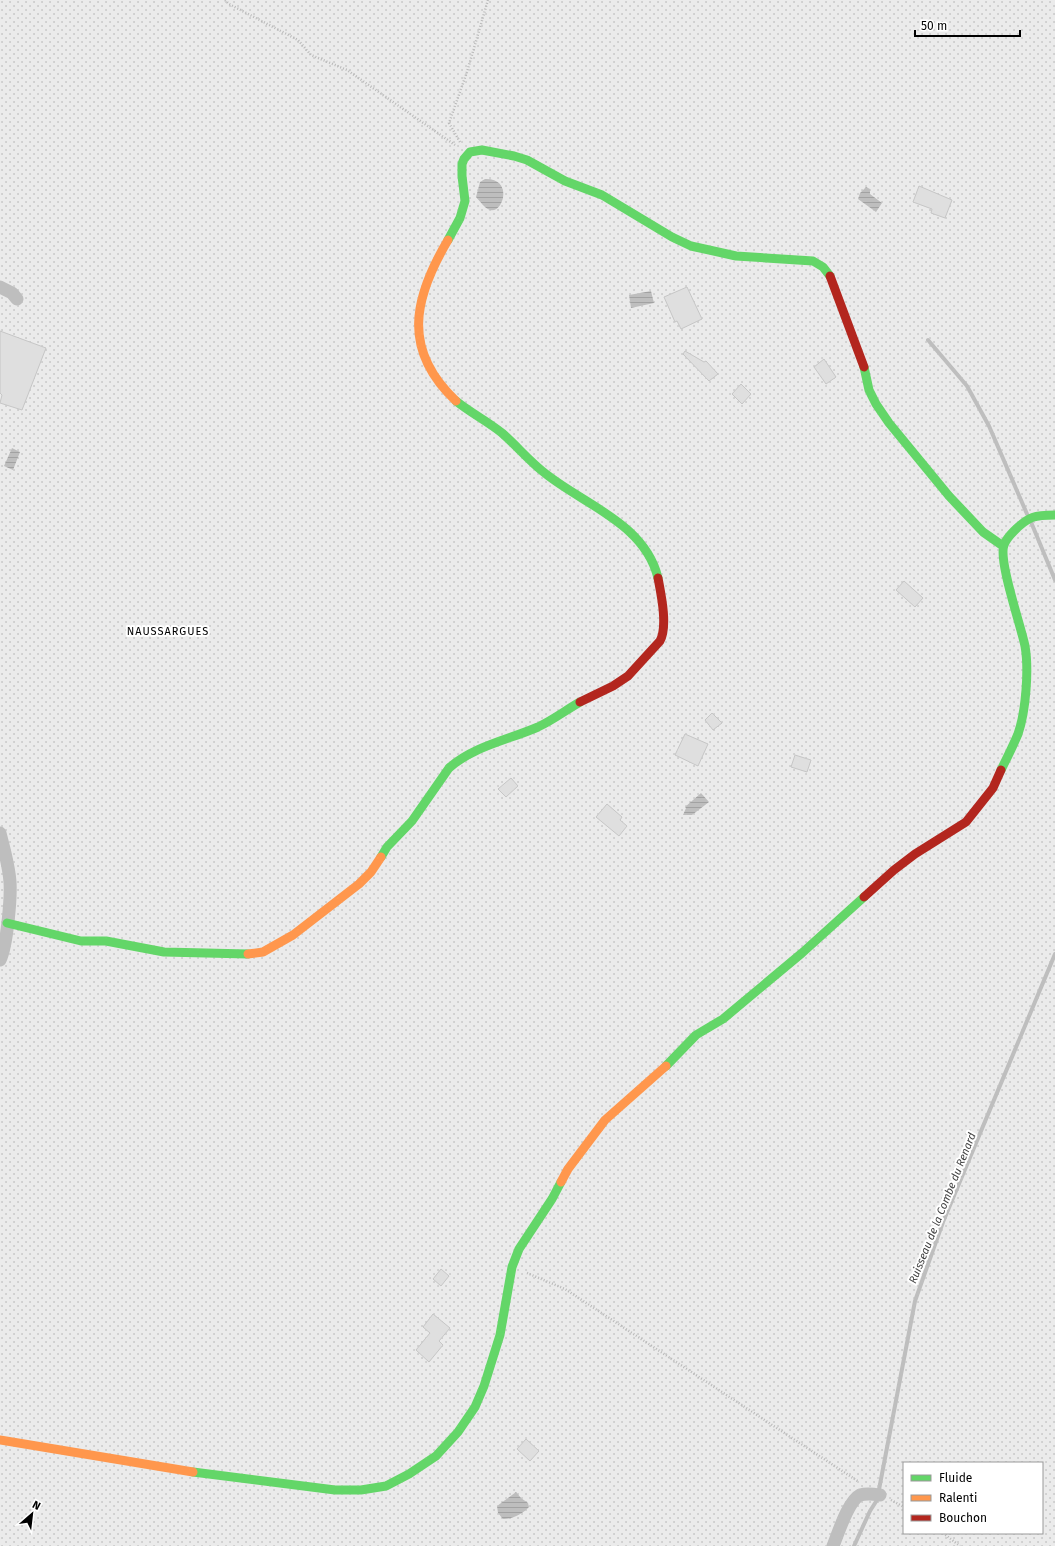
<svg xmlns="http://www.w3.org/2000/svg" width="1055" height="1546" font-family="'Fira Sans',sans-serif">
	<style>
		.grass { fill: url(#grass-dots); fill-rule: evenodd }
		.water { fill: url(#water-rules) }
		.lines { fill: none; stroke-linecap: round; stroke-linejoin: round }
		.stream { stroke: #bebebe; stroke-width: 4 }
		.building { fill: #dfdfdf; stroke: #c6c6c6 }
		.path { stroke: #b9b9b9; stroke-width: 2.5; stroke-dasharray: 1 2; stroke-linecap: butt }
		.street { stroke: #bebebe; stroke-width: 13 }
		.fast { stroke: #63d668; stroke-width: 9 }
		.slow { stroke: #ff974d; stroke-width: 9 }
		.jam { stroke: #b3261e; stroke-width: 9 }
		.labels { text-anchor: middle; stroke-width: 4; stroke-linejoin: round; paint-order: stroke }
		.neighbourhood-label { font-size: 11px; letter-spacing: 1px; fill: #000; stroke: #fff }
		.water-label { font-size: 11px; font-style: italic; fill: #434343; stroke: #fff }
	</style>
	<defs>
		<pattern id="grass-dots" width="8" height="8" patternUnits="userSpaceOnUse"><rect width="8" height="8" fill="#ebebeb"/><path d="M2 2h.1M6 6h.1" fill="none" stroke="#c8c8c8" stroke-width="1.8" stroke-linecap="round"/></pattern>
		<pattern id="water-rules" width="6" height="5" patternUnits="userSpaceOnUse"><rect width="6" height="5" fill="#bebebe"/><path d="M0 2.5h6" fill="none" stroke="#a2a2a2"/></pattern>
	</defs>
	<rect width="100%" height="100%" fill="#fff"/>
	<path class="grass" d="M 0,0 L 1055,0 L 1055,1546 L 0,1546 ZM 904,1463 L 1042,1463 L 1042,1533 L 904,1533 Z"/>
	<path class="water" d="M 485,179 C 514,178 503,214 490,210 C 484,208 480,201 476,197 L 480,182 Z
		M 866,187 L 870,189 L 870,194 L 882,203 L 876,212 L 858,199 L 860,193 Z
		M 651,291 L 654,303 L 631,308 L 629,295 Z
		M 12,448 L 20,452 L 13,470 L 4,466 Z
		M 701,793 L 709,802 L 692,815 L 683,815 L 686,808 L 685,807 Z
		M 516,1492 L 521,1498 L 528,1503 L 529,1507 C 524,1513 511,1520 503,1519 L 498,1513 L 497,1506 Z"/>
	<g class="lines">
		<path class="stream" d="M 928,340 L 967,386 L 989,426 L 1027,514
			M 1031,522 L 1055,580
			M 854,1546 L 870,1511 L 877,1500 L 915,1301 L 943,1222 L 1055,954"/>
	</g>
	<path class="building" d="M 919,186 L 952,200 L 945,218 L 931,213 L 932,209 L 913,202 Z
		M 687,287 L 702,319 L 681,329 L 677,321 L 675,322 L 664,297 Z
		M 0,331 L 46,348 L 22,410 L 0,403 L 2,395 L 0,393 Z
		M 685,351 L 704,362 L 706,361 L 718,374 L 709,381 L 683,354 Z
		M 824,359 L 836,377 L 826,384 L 814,367 Z
		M 741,384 L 751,394 L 742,404 L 732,394 Z
		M 904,581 L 923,598 L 915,607 L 896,590 Z
		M 712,713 L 722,723 L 713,730 L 705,720 Z
		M 685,734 L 708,744 L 698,766 L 675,755 Z
		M 795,755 L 811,760 L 807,772 L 791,767 Z
		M 511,778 L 518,786 L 506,797 L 498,789 Z
		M 607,804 L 622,817 L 620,820 L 627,826 L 619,836 L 596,817 Z
		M 441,1269 L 449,1276 L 441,1286 L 433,1279 Z
		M 433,1314 L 450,1328 L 439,1341 L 443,1345 L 429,1362 L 416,1350 L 430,1333 L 423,1327 Z
		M 526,1439 L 539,1451 L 530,1461 L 517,1449 Z"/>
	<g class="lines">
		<path class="path" d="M 225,0 L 229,4 L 298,40 L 311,55 L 347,70 L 455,145
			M 460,142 L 449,123 L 467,72 L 488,0
			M 527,1273 L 565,1289 L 859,1482
			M 891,1500 L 904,1507
			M 943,1533 L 960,1546"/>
		<path class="street" d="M 0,287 L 12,293 L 17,299
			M 0,833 C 4,849 9,866 10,882 C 11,898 7,946 0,960
			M 833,1546 C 838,1534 848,1501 860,1495 C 867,1493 873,1494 880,1495"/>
		<path class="fast" d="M 448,240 L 460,218 L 465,201 L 462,176 L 462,164 L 464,159 L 470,152 L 482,150 L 514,156 L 527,160 L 565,181 L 602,195 L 672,237 L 691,246 L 736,256 L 813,261 L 823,267 L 830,276
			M 864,367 L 869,390 L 876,404 L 889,423 L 949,496 L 983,532 L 1003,546
			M 456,401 C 471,413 487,421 502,433 C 517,446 530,462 546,474 C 585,505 645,524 658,578
			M 1001,770 C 1007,758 1013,746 1018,734 C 1026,711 1029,669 1025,646 C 1021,626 998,560 1004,545 C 1006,539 1010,535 1014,531 C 1029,516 1035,515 1055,515
			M 381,857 L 387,847 L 412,821 L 449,768 C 474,746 508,740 538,727 C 553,720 566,710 580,702
			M 7,923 L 81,941 L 106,941 L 164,952 L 248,954
			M 666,1066 L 696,1035 L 723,1019 L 802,953 L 864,897
			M 193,1472 L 335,1490 L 361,1490 L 386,1486 L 409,1474 L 436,1456 L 458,1432 L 475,1407 L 484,1386 L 500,1335 L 512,1267 L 519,1249 L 552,1199 L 561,1182"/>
		<path class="slow" d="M 448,240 C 413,299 402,350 456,401
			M 248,954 L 263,952 L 293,935 L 359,884 L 371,872 L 381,857
			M 561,1182 L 568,1169 L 605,1120 L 666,1066
			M 0,1440 L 193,1472"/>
		<path class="jam" d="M 830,276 L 864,367
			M 580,702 L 613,686 L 628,676 L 660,641 C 668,626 661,594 658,578
			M 864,897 L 894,870 L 915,854 L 966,822 L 993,788 L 1001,770"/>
	</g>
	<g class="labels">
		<g class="neighbourhood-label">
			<text x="168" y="635">NAUSSARGUES</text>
		</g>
		<g class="water-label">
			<text transform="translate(942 1208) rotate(-68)" y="4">Ruisseau de la Combe du Renard</text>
		</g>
	</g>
	<rect x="903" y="1462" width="140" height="72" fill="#ffffff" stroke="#999999"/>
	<rect x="911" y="1475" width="20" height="6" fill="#63d668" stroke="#999999"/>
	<text x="939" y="1482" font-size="12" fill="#000000">Fluide</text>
	<rect x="911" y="1495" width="20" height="6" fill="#ff974d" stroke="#999999"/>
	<text x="939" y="1502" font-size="12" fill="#000000">Ralenti</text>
	<rect x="911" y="1515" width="20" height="6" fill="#b3261e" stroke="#999999"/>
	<text x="939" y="1522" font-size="12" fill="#000000">Bouchon</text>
	<g transform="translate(32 1514) rotate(28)" stroke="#ffffff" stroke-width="3" paint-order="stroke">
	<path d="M0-3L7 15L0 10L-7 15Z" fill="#000000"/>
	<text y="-6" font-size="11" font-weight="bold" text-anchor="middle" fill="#000000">N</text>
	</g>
	<path d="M915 30v6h105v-6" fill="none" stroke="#000000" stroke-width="2"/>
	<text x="921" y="30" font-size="12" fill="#000000" stroke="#ffffff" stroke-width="3" paint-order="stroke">50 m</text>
</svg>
